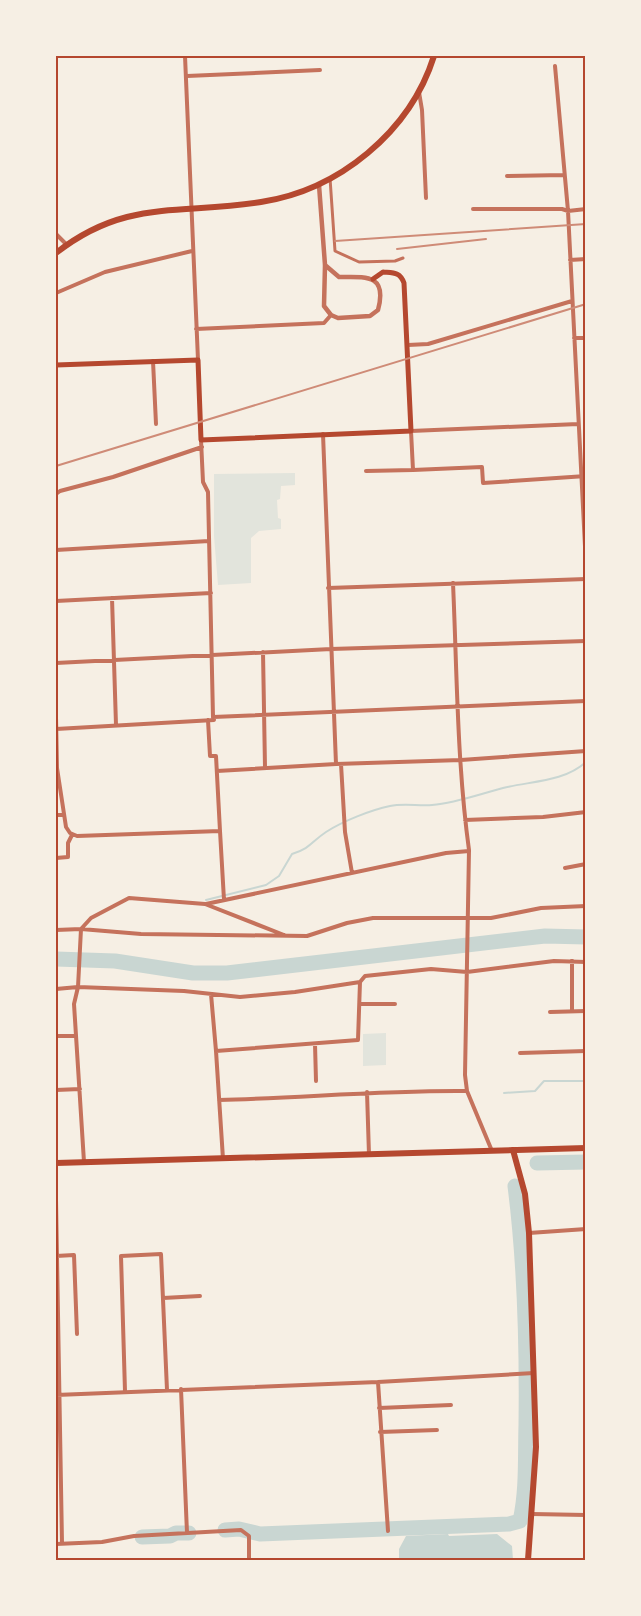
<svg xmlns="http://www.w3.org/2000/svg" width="641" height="1616" font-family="'Varela Round',sans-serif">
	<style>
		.green { fill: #e2e4dc }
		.water { fill: #c9d6d2 }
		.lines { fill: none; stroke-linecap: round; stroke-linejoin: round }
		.stream { stroke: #c9d6d2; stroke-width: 2 }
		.river { stroke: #c9d6d2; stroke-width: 15 }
		.pedestrian { stroke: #c5725c; stroke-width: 3 }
		.minor { stroke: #c5725c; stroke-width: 4 }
		.tertiary { stroke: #c5725c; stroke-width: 4.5 }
		.secondary { stroke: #b5482f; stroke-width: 5 }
		.primary { stroke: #b5482f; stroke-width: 6 }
		.trunk { stroke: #b5482f; stroke-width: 6 }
		.rail { stroke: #cf8b77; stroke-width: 2 }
		.neatline { fill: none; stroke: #b5482f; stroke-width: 2 }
	</style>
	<rect width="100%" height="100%" fill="#f6efe4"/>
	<path class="green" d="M 295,473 L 295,485 L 281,486 L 280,499 L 277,500 L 278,518 L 281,519 L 281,529 L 259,531 L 251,538 L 251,583 L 218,585 L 214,536 L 214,474 Z
		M 386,1033 L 386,1065 L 363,1066 L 363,1034 Z"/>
	<path class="water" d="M 448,1534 L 449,1536 L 497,1534 L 512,1546 L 513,1560 L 399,1560 L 399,1549 L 406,1536 Z"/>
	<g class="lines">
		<path class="stream" d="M 206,900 L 266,885 L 279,876 L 292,854 C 311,848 311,842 326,832 C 343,821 371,810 390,806 C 403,803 418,806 432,805 C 456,803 480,794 503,788 C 531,781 564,782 586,762
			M 504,1093 L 535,1091 L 544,1081 L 586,1081"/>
		<path class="river" d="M 56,959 L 115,961 L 193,973 L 227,973 L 545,936 L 586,937
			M 537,1163 L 586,1162
			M 225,1530 L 239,1529 L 260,1534 L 509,1524 L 520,1521 C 527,1490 525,1457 526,1425 C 527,1346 525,1265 515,1186
			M 142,1537 L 170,1536 L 176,1533 L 189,1533"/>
		<path class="pedestrian" d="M 330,178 L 335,251 L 359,262 L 395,261 L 403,258"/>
		<path class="minor" d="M 185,56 L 198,360
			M 555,66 L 568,211 L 586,566
			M 187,76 L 320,70
			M 419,92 L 422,110 L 426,198
			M 507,176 L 564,175
			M 473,209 L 562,209 L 568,211 L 586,209
			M 56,234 L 66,244
			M 570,260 L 586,259
			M 56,293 L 105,272 L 192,251
			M 196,329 L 324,323 L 331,315
			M 574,338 L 586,338
			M 408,345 L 428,344 L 572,301
			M 153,361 L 156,424
			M 578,424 L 411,431 L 413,470 L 482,467 L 483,483 L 586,476
			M 323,434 L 336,764
			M 201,440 L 203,482 L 208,492 L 213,717
			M 366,471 L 413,470
			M 56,494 L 60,491 L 113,477 L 202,447
			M 56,550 L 209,541
			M 453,583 C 457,672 457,763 469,850 L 465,1075 L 467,1091 L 492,1151
			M 328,588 L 586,579
			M 112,598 L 116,725
			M 56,601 L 211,593
			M 263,652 L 265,767
			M 56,663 L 331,649 L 586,641
			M 56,717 L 57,768 L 66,827 L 70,833 L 77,836 L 220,831 L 216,756 L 210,756 L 208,720
			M 56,729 L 214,720 L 213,717 L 586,701
			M 341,764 L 345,832 L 352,873
			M 217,771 L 336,764 L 461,760 L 586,751
			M 56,815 L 64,815
			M 465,820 L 543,817 L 586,812
			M 220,831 L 224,900
			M 56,858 L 68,857 L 68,843 L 72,835
			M 565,868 L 586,864
			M 206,904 L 446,853 L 469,851
			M 56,930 L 81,929 L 141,934 L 307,936 L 347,923 L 373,918 L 491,918 L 541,908 L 586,906
			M 572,961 L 572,1011
			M 360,982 L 365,976 L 431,969 L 467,972 L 554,961 L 586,962
			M 56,989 L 78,987 L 184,991 L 240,997 L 295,992 L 360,982 L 358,1040 L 216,1051 L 223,1159
			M 211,994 L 216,1051
			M 360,1004 L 395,1004
			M 550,1012 L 586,1011
			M 56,1036 L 76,1036
			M 315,1044 L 316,1081
			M 520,1053 L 586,1051
			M 56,1090 L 80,1089
			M 367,1092 L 369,1155
			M 219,1100 C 302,1098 384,1090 467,1091
			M 84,1162 L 74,1004 L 78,987 L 81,929 L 91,918 L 129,898 L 205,904 L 284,935
			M 56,1200 L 62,1543
			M 529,1233 L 586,1229
			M 56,1256 L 74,1255 L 77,1334
			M 163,1298 L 200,1296
			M 378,1382 L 388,1531
			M 181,1389 L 187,1533
			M 125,1391 L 121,1256 L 161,1254 L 167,1390
			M 56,1395 L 378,1382 L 534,1373
			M 379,1408 L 451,1405
			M 380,1432 L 437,1430
			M 532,1514 L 586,1515
			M 56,1544 L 102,1542 L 134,1536 L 241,1530 L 249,1536 L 249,1560"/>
		<path class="tertiary" d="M 319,185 L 325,265 L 324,306 L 331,315 L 338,318 L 370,316 L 378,310 C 388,273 364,277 339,277 L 325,265"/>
		<path class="secondary" d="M 56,365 L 198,360 L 201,440 L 411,431 L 404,283 C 400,272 394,273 383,272 L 373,279"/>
		<path class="primary" d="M 56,253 C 126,198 181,215 261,202 C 339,190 410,132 434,56
			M 513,1150 L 525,1194 L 529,1233 L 536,1447 L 528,1560"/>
		<path class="trunk" d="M 56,1163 L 586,1148"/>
		<path class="rail" d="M 335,241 L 586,224
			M 397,249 L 486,239
			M 56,466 L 586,304"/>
	</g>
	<rect width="641" height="1616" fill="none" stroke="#f6efe4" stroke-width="114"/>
	<rect x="57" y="57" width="527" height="1502" class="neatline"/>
</svg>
